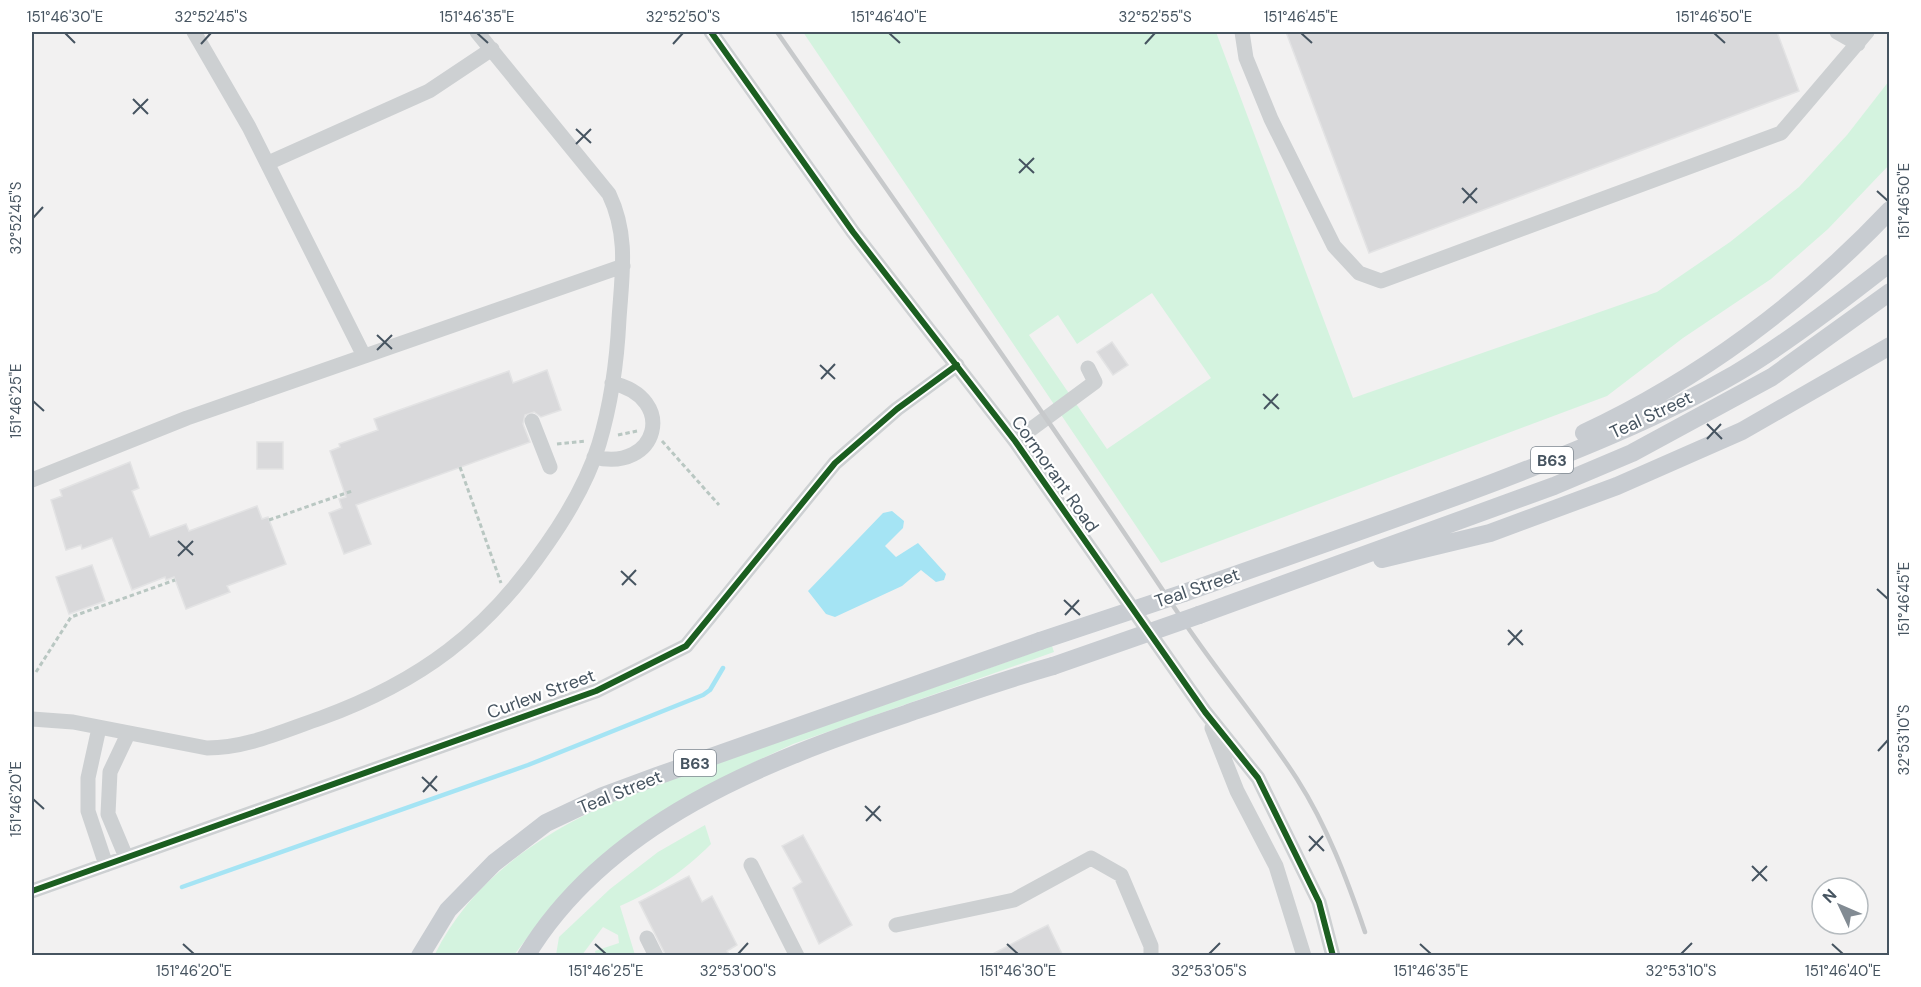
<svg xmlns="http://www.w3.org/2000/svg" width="1921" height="987" font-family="'DM Sans',sans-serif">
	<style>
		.green { fill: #d4f3df; fill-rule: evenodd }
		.water { fill: #a5e4f4 }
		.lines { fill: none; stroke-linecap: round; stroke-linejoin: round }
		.stream { stroke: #a5e4f4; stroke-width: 4.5 }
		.building { fill: #d9d9db; stroke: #e3e3e4; stroke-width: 1.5 }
		.path { stroke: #b9c7c2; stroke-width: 3; stroke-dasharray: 4.5 3; stroke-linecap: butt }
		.minor { stroke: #cdd0d2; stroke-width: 15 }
		.major { stroke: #c8ccd1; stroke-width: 18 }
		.rail { stroke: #c7c9cb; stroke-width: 4.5 }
		.major-bridge { stroke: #c8ccd1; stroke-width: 18 }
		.cycleway-casing { stroke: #fff; stroke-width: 10 }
		.cycleway { stroke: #1b5e20; stroke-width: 6 }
		.ticks { fill: none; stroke: #465460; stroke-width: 2 }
		.labels { text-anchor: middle; stroke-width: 4.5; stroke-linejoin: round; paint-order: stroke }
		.shield { fill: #fff; stroke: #7e8790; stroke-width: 1.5 }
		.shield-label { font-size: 16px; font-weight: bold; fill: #465460 }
		.street-label { font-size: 18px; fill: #465460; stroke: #fff }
		.neatline { fill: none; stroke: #465460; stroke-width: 2 }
		.ticks-label { font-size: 15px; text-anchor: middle; fill: #465460 }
	</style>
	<rect width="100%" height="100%" fill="#f2f1f1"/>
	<path class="green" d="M 803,32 L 1216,32 L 1353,398 L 1657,292 L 1730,242 L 1799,187 L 1847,135 L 1889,81 L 1889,165 L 1828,229 L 1771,279 L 1683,338 L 1607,396 L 1161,563 ZM 1152,293 L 1211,378 L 1107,449 L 1029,335 L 1058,315 L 1077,344 Z
		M 1052,646 L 1054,652 L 793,744 L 746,766 L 551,907 L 514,955 L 434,956 C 501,820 664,782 795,736 C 881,706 966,676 1052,646 Z
		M 705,825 L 711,844 C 683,872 656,890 620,906 L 635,955 L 596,955 L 595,951 L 619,943 L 618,935 L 603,927 L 582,955 L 556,955 L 559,937 L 610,889 L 658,852 Z"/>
	<path class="water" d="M 892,511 L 904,521 L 903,528 L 885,546 L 896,557 L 918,543 L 946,574 L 944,580 L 936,582 L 921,570 L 902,586 L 835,617 L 826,614 L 808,591 L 883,513 Z"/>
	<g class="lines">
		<path class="stream" d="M 182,887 L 528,765 L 703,695 L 710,690 L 723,668"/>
	</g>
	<path class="building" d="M 1286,32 L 1777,32 L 1799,91 L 1369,253 Z
		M 1112,342 L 1128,365 L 1113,375 L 1097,352 Z
		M 547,370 L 561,410 L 541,417 L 534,412 L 525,415 L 523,424 L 530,442 L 356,505 L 371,544 L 344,554 L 329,513 L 342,508 L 339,499 L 346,497 L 330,451 L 340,447 L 339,444 L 378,430 L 374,419 L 509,371 L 513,383 Z
		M 257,442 L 283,442 L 283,469 L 257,469 Z
		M 130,462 L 139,488 L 132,491 L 150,537 L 186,524 L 189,531 L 257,506 L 262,519 L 268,517 L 286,564 L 227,586 L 230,592 L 186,609 L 174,577 L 166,580 L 165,577 L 132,590 L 112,538 L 82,549 L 81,545 L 66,550 L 51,500 L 62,496 L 60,490 Z
		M 92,565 L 105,601 L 69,614 L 56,577 Z
		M 803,835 L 852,925 L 819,944 L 793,888 L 802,882 L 782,846 Z
		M 689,876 L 702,902 L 712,896 L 737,945 L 727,951 L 730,956 L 666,956 L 639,902 Z
		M 1048,925 L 1063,956 L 989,956 L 1032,933 Z"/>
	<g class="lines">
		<path class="path" d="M 618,435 L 637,431
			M 662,441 L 719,505
			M 557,444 L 586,441
			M 460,467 L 501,583
			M 269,520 L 352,491
			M 36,672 L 71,617 L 175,580"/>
		<path class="minor" d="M 194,32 L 249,127 L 364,356
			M 711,32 L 853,232 L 1015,441 L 1205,712 L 1258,778 L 1319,902 L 1333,956
			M 1242,32 L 1246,58 L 1271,119 L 1334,246 L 1359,273 L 1381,281 L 1781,133 L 1867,32
			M 1837,32 L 1858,44
			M 268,163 L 429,91 L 492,49
			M 532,421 L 550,467
			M 1015,441 L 1095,382 L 1088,368
			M 594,457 C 658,473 678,398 612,383
			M 32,480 L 187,418 L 623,266
			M 32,719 L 73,722 L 207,748 C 247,748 283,731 321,718 C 420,682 487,632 547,544 C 568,514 588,480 599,444 C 611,404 617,361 619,319 C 622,274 629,236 609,194 L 477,32
			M 99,728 L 88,778 L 88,811 L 106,865
			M 1212,728 L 1237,791 L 1276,866 L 1304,956
			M 126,857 L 108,814 L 110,772 L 128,734
			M 751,865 L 797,956
			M 32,891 L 596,691 L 686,646 L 835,463 L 897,409 L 957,365
			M 896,925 L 1014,900 L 1091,858 L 1121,875 L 1151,946 L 1151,956
			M 647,938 L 656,956"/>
		<path class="major" d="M 1584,433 C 1698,380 1803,302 1890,210
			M 1382,559 L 1490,533 L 1617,486 L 1742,431 L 1890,346
			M 1184,593 C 1288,556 1392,521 1495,482 C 1576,451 1659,418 1735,374 C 1786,344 1843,300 1890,263
			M 1199,615 L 1554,486 L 1632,453 L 1772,377 L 1890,292
			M 420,956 L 448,910 L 494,863 L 546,823 L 603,796 L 657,776 L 1040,641
			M 526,956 C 607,822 765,761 906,714 C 955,697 1003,680 1053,666"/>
		<path class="rail" d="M 777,32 C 912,226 1049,419 1180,616 C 1217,672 1261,723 1297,779 C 1327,826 1347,879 1365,932"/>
		<path class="major-bridge" d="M 1040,641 L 1184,593
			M 1053,666 L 1199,615"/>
		<defs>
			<path id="cycleway" d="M 711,32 L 853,232 L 1015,441 L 1205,712 L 1258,778 L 1319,902 L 1333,956
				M 32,891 L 596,691 L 686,646 L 835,463 L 897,409 L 957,365"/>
		</defs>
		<use href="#cycleway" class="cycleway-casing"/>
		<use href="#cycleway" class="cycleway"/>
	</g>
	<path class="ticks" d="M 65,33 L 75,43M 477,33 L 488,43M 889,33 L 900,43M 1301,33 L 1312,43M 1714,33 L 1725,43M 201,44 L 211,33M 673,44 L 683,33M 1145,44 L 1155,33M 133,99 L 148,114M 133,114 L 148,99M 576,129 L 591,143M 576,144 L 591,129M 1019,159 L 1034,173M 1019,173 L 1034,158M 1462,188 L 1477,203M 1877,191 L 1888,201M 1463,203 L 1477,188M 33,218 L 43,207M 377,335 L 392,349M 377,350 L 392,335M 820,365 L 835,379M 821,379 L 835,364M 1263,394 L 1279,409M 33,401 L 44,411M 1264,409 L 1278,394M 1707,424 L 1722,439M 1707,439 L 1721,424M 178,541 L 193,555M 178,556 L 193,541M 621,571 L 636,585M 622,585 L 636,570M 1877,589 L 1888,599M 1064,600 L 1080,615M 1065,615 L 1079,600M 1508,630 L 1523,645M 1508,645 L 1522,630M 1878,751 L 1888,740M 422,777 L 437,791M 423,792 L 437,776M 33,799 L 44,809M 865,806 L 881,821M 866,821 L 880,806M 1309,836 L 1324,851M 1309,851 L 1323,836M 1752,866 L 1767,881M 1752,881 L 1767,866M 183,944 L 194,954M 595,944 L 606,954M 1007,944 L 1018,954M 1420,944 L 1431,954M 1832,944 L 1843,954M 738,954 L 748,943M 1209,954 L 1220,943M 1681,954 L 1692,943"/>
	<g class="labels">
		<g class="shield">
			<rect x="1531" y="447" width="42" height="26" rx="4.5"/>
			<rect x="674" y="750" width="42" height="26" rx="4.5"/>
		</g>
		<g class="shield-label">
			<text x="1552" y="466">B63</text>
			<text x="695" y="769">B63</text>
		</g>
		<g class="street-label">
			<text transform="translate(1651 415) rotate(-25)" y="6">Teal Street</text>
			<text transform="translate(1055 474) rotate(55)" y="6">Cormorant Road</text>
			<text transform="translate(1197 588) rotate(-19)" y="6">Teal Street</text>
			<text transform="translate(541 694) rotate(-20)" y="6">Curlew Street</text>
			<text transform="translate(620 792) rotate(-22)" y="6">Teal Street</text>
		</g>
	</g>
	<rect width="1921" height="987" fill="none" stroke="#ffffff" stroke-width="66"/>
	<g transform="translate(1840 906) rotate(314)"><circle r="28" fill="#ffffff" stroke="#b5bbbf" stroke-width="1.5"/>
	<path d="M0-4.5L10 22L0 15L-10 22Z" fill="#828b93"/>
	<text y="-9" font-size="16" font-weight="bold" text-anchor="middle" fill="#465460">N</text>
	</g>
	<rect x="33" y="33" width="1855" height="921" class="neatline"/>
	<g class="ticks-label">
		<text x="65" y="22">151°46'30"E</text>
		<text x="211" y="22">32°52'45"S</text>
		<text x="477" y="22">151°46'35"E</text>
		<text x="683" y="22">32°52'50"S</text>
		<text x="889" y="22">151°46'40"E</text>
		<text x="1155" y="22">32°52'55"S</text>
		<text x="1301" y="22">151°46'45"E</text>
		<text x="1714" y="22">151°46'50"E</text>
		<text transform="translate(1904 201) rotate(-90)" y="5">151°46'50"E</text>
		<text transform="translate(16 218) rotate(-90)" y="5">32°52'45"S</text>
		<text transform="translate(16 401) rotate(-90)" y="5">151°46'25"E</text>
		<text transform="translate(1904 599) rotate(-90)" y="5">151°46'45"E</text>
		<text transform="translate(1904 740) rotate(-90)" y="5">32°53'10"S</text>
		<text transform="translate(16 799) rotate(-90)" y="5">151°46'20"E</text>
		<text x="194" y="976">151°46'20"E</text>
		<text x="606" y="976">151°46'25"E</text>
		<text x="738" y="976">32°53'00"S</text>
		<text x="1018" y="976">151°46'30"E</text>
		<text x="1209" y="976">32°53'05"S</text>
		<text x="1431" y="976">151°46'35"E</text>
		<text x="1681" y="976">32°53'10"S</text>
		<text x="1843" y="976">151°46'40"E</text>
	</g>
</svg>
